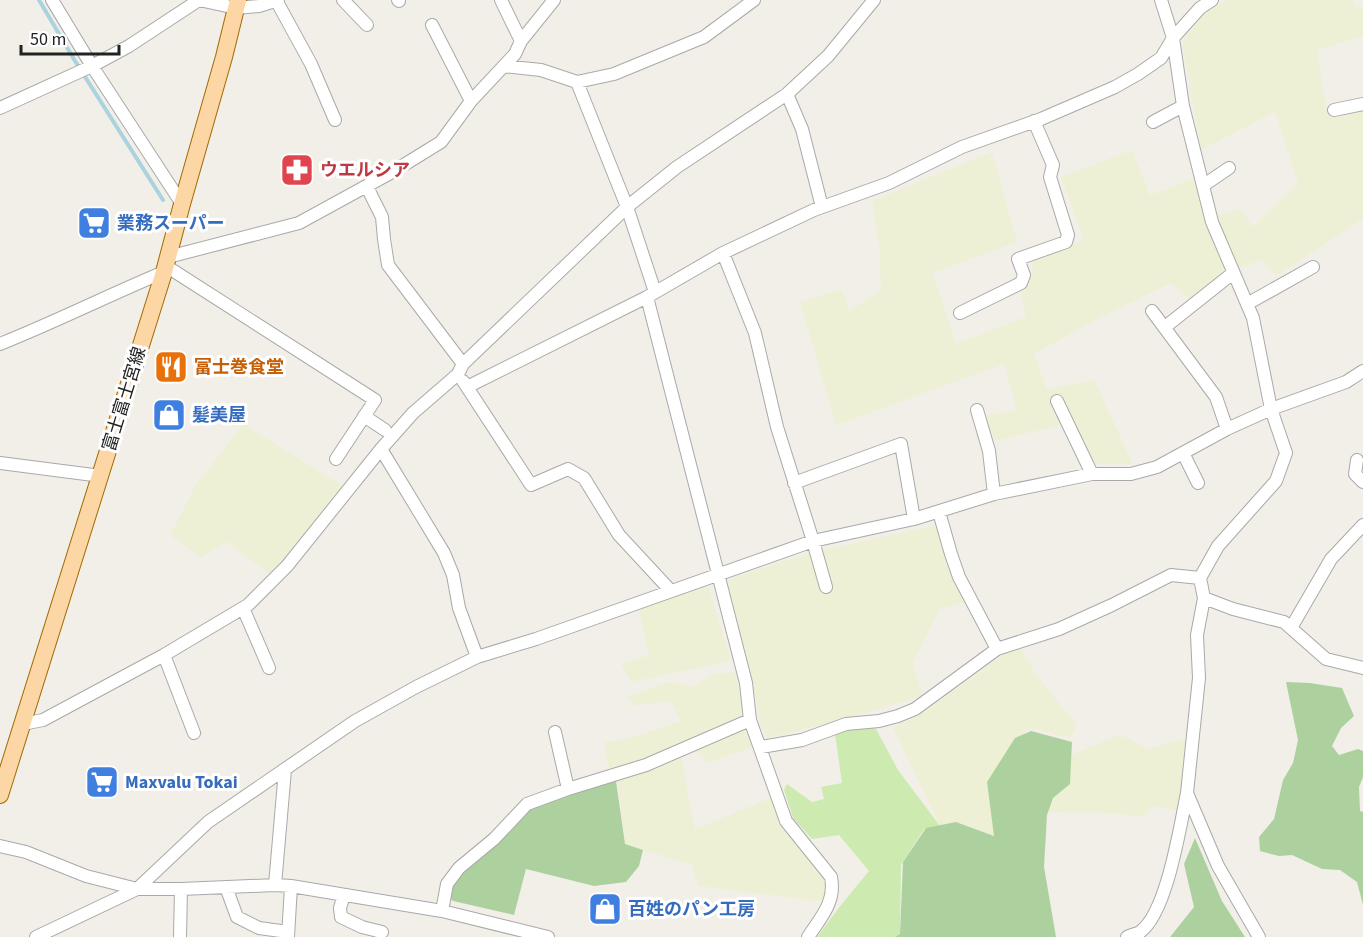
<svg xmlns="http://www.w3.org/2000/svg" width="1363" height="937" font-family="'Source Sans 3','Noto Sans JP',sans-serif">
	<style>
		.farmland { fill: #eef0d5 }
		.grass { fill: #cdebb0 }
		.forest { fill: #add19e }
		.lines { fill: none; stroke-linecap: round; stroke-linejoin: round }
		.stream { stroke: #aad3df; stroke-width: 4 }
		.minor-casing { stroke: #a9a9a9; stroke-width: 14 }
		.major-casing { stroke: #a06b00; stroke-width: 18 }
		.minor { stroke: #fff; stroke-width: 12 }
		.major { stroke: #fcd6a4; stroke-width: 16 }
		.labels { text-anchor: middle; stroke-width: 6; stroke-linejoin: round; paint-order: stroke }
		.health-label { font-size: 18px; font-weight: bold; fill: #be3a42; stroke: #fff; text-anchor: start }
		.shop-label { font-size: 18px; font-weight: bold; fill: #366cbe; stroke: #fff; text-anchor: start }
		.food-label { font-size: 18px; font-weight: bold; fill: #c56008; stroke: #fff; text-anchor: start }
		.street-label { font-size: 18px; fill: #222; stroke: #fff }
	</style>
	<rect width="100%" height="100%" fill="#f2efe9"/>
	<path class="farmland" d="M 1226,0 L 1353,0 L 1355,7 L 1363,6 L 1363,36 L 1317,50 L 1327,111 L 1363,106 L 1363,219 L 1276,276 L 1261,260 L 1238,269 L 1224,244 L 1217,216 L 1241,209 L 1253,227 L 1298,183 L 1275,112 L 1201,150 L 1182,42 L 1206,12 Z
		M 1132,150 L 1150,195 L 1193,179 L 1228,272 L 1189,299 L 1171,283 L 1103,316 L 1034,354 L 1047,389 L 1094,380 L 1133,464 L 1087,464 L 1061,425 L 995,441 L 985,415 L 1017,411 L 1004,364 L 836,425 L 800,302 L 842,289 L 849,311 L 881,291 L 879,246 L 872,201 L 992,152 L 1017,242 L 933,273 L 956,344 L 1026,317 L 1020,288 L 1031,281 L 1034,257 L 1084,240 L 1061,177 Z
		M 243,424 L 344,487 L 281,566 L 271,575 L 226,542 L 201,558 L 170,535 L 195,486 Z
		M 936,525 L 954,580 L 966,602 L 940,609 L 927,634 L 913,664 L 923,696 L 822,725 L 767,738 L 760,723 L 756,701 L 726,580 L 813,552 Z
		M 708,586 L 731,661 L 631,682 L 621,664 L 649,655 L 638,607 Z
		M 1018,644 L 1037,676 L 1077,725 L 1070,738 L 1030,728 L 1014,741 L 995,836 L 956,822 L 940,826 L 893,727 L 917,717 Z
		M 736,672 L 743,710 L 753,747 L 707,763 L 695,750 L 611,776 L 605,754 L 605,742 L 627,739 L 681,721 L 671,701 L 634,706 L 627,697 L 668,682 L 693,686 L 714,674 Z
		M 1119,735 L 1130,739 L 1148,749 L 1191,737 L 1182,811 L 1151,806 L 1144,817 L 1112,813 L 1048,812 L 1053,798 L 1069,785 L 1071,755 Z
		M 681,754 L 695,829 L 771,798 L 785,832 L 826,875 L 825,902 L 698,886 L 692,865 L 625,845 L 617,778 Z"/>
	<path class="grass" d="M 858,726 L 875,727 L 898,770 L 940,826 L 924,829 L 901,865 L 900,934 L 895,937 L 817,937 L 841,905 L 869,871 L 839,835 L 812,839 L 793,818 L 784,790 L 787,784 L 812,802 L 824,799 L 821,787 L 842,783 L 835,734 Z"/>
	<path class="forest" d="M 1286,682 L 1310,683 L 1342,688 L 1354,716 L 1341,728 L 1332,746 L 1339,755 L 1358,749 L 1363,751 L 1363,777 L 1359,787 L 1360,811 L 1363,812 L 1363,905 L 1357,882 L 1340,870 L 1322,869 L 1292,855 L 1279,856 L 1260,851 L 1259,837 L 1274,819 L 1283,780 L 1293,763 L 1298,740 Z
		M 1031,731 L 1072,742 L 1070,784 L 1053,798 L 1047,815 L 1044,867 L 1056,937 L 895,937 L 900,934 L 903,862 L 926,828 L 956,822 L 994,836 L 987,782 L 1015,738 Z
		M 616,781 L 625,844 L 643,850 L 639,866 L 626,882 L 594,886 L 526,869 L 514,915 L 453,901 L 449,898 L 451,886 L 471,863 L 529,808 Z
		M 1195,838 L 1222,901 L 1245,937 L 1170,937 L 1194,907 L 1184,864 Z"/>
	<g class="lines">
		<path class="stream" d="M 39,0 L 75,61 L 163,200"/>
		<defs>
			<path id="minor" d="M 52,0 L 92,66 L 182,204
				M 276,0 L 311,64 L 335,120
				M 343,0 L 367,25
				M 398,0 L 399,1
				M 501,0 L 521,41
				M 1161,0 L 1173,38 L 1183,106 L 1212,222 L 1253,318 L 1271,409 L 1286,453 L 1276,481 L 1218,546 L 1200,578 L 1204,598 L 1197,635 L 1199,678 L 1187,793 L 1218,866 L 1259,937
				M 432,25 L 471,101
				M 504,66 L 541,70 L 577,82 L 614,74 L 704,37 L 754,0
				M 577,82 L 627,207 L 655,292
				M 787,94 L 802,129 L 822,207
				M 0,108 L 92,66 L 129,46 L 199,0 L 236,8 L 259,6 L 278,0
				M 1334,110 L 1363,104
				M 1153,122 L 1183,106
				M 1204,185 L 1229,168
				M 367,187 L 382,217 L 384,239 L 388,265 L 463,364
				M 723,253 L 755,333 L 777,427 L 813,541 L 826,587
				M 168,257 L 299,223 L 394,171 L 441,142 L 471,101 L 515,54 L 521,41 L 554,0
				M 166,266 L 375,400 L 336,459
				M 647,297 L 746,683 L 750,720 L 786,821 L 831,877 C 836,902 821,917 808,937
				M 1247,304 L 1313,267
				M 1152,311 L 1216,397 L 1227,429
				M 960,313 L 1021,283 L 1024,275 L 1018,259 L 1066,242 L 1068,235 L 1050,177 L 1053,165 L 1034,121
				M 1165,327 L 1233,273
				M 0,344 C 55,322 109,295 164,272
				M 463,381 L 531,485 L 568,469 L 584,478 L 619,535 L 670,590
				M 467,387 L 647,297 L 723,253 L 814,210 L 889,183 L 962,147 L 1041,119 L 1115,87 L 1138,74 L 1161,58 L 1173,38 L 1200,8 L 1212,0
				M 1057,401 L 1092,474
				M 977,410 L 989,451 L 994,494
				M 364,416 L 385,430
				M 381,449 L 444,553 L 453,575 L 459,608 L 477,657
				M 1183,453 L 1198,483
				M 1357,460 L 1355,474 L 1363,482
				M 0,463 L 101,476
				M 794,483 L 901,444 L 914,519
				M 939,512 L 951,554 L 959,577 L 997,649
				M 1204,598 L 1233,609 L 1284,622 L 1326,659 L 1363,668
				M 243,608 L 269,668
				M 1291,628 L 1331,559 L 1363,525
				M 164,655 L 194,733
				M 23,724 L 43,720 L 164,655 L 248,605 L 287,566 L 381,449 L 413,413 L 458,374 L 463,364 L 627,207 L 677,167 L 787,94 L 828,56 L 874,0
				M 555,732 L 568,789
				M 761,747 L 802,740 L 846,724 L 879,721 L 898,716 L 915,709 L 997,649 L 1059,629 L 1112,605 L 1171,575 L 1200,578
				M 0,846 L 26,852 L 86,876 L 137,889 L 181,889 L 275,885 L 291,886 L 442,911 L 548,937
				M 275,885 L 285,770
				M 226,887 L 237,917 L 259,928 L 288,932
				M 344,895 L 340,908 L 341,917 L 362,927 L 382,932
				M 442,911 L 447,884 L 459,868 L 494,839 L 527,804 L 568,789 L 646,765 L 750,720
				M 36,937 L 137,889 L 208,822 L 355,721 L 416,687 L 477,657 L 536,639 L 813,541 L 914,519 L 994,494 L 1092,474 L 1131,474 L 1157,467 L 1227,429 L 1271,409 L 1346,382 L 1363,371
				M 180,937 L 181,889
				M 288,937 L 291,886
				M 1127,937 C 1131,935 1136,934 1140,932 C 1167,913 1180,826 1187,793"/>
			<path id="major" d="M 0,795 L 164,272 L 182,204 L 224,57 L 238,0"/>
		</defs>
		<use href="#minor" class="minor-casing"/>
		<use href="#major" class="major-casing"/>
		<use href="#minor" class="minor"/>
		<use href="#major" class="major"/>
	</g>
	<defs>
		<symbol id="pharmacy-square" viewBox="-11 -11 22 22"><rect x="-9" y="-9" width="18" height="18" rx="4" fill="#e0444e" stroke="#fff"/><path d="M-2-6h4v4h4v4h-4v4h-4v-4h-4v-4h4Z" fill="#fff"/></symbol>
		<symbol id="supermarket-square" viewBox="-11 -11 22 22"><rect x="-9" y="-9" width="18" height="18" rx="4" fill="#3f7fe0" stroke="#fff"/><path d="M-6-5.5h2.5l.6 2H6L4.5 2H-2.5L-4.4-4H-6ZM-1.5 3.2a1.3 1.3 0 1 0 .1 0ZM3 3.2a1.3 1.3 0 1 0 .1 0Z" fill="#fff"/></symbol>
		<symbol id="restaurant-square" viewBox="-11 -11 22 22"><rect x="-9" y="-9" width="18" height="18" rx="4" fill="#e8710a" stroke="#fff"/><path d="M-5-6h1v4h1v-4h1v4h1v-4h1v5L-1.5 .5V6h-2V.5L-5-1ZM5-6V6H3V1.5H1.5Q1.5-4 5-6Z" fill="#fff"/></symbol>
		<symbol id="shop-square" viewBox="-11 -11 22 22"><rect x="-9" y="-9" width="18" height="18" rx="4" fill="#3f7fe0" stroke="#fff"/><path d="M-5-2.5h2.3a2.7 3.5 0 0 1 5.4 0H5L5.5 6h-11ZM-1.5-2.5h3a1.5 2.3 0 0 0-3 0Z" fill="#fff"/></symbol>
	</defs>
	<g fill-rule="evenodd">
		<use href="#pharmacy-square" x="278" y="151" width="38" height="38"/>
		<use href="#supermarket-square" x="75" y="204" width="38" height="38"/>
		<use href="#restaurant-square" x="152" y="348" width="38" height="38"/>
		<use href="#shop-square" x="150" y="396" width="38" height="38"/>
		<use href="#supermarket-square" x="83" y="763" width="38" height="38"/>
		<use href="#shop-square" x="586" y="890" width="38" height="38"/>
	</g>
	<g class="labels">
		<g class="health-label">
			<text x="320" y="176">ウエルシア</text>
		</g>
		<g class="shop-label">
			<text x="117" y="229">業務スーパー</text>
			<text x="192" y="421">髪美屋</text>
			<text x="125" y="788">Maxvalu Tokai</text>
			<text x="628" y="915">百姓のパン工房</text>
		</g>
		<g class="food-label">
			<text x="194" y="373">富士巻食堂</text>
		</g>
		<g class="street-label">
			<text transform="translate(124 399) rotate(-73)" y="6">富士富士宮線</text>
		</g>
	</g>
	<path d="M21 45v9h98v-9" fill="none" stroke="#222222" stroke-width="3"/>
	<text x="30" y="45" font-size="18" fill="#222222" stroke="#ffffff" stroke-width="4.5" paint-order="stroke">50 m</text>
</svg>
